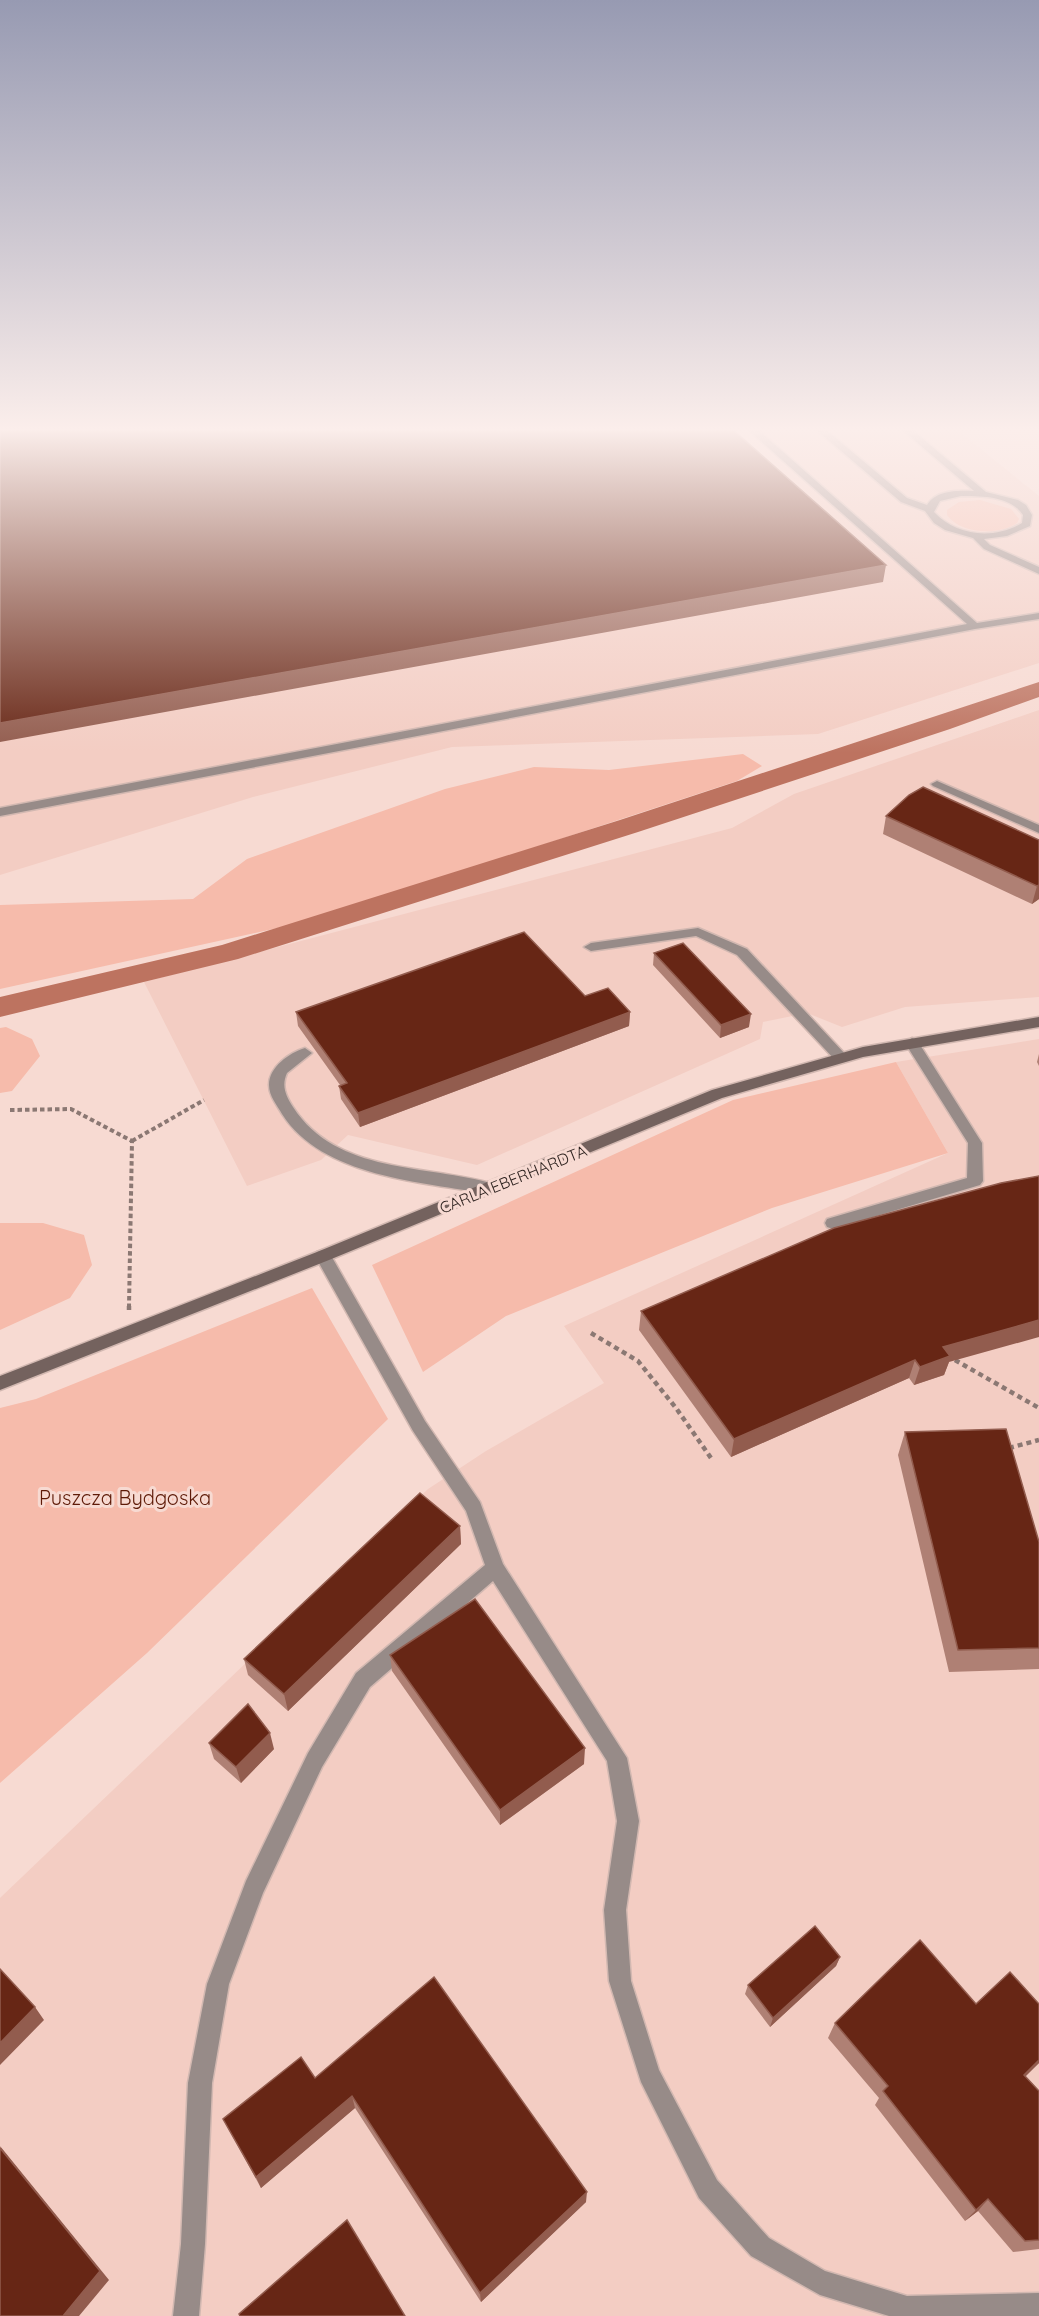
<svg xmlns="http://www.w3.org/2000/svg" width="1039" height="2316" font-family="Quicksand,sans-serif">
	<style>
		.built { fill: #f3cdc3 }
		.green { fill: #f6bbab }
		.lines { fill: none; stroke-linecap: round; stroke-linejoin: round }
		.canal { fill: #bd7360; fill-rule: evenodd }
		.lane-casing { stroke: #d2b8b1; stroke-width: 3 }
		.secondary-casing { stroke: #d2b8b1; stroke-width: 3 }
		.path-far1 { stroke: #8b7873; stroke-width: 4; stroke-dasharray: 4.5 3; stroke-linecap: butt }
		.path { stroke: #8b7873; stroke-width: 4.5; stroke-dasharray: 5 4; stroke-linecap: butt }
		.lane { fill: #978b88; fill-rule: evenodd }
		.secondary { fill: #74625e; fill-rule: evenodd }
		.wall { fill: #af8074 }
		.shaded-wall { fill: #925c4e }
		.building { fill: #672615; stroke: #925c4e; stroke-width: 1.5 }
		.labels { text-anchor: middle; stroke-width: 6; stroke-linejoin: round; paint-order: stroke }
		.street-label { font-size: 16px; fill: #2a1f1c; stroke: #f7dad2 }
		.near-park-label { font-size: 20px; fill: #5e1a07; stroke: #f7dad2 }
	</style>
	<rect width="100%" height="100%" fill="#f7dad2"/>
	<path class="built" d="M 0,428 L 955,428 L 1039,496 L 1039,663 L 818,734 L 452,747 L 253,797 L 0,875 Z
		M 1039,710 L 1039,997 L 905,1007 L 842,1027 L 807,1013 L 763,1022 L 760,1039 L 477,1165 L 348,1135 L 321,1160 L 247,1186 L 144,982 L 732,828 L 794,794 Z
		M 1039,1039 L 1039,2316 L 0,2316 L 0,1898 L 428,1489 L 486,1451 L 604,1383 L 564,1326 L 948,1153 L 896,1062 Z"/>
	<path class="green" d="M 980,500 L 1011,509 L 1019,519 L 1017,523 C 999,536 960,534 947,515 L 947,510 L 959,502 Z
		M 743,754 L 762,766 L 737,781 L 314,920 L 0,989 L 0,905 L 193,899 L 247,859 L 445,789 L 534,767 L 609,770 Z
		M 6,1027 L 32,1039 L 40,1056 L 12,1091 L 0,1093 L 0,1028 Z
		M 896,1062 L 948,1153 L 772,1208 L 506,1316 L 423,1372 L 372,1265 L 733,1100 Z
		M 0,1223 L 43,1223 L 84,1235 L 92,1265 L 70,1298 L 0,1330 Z
		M 312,1288 L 388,1419 L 147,1653 L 0,1783 L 0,1408 L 36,1399 Z"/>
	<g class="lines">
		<path class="canal" d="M 1039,682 L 1039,697 L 950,729 L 638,832 L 238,959 L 0,1017 L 0,997 L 222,945 L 620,820 Z"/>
		<defs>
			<path id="lane" d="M 746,428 L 756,428 L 977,623 L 1039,613 L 1039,619 L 975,629 L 0,816 L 0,808 L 967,624 Z
				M 814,428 L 824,428 L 907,498 L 927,505 C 936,490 958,490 974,491 L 900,428 L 910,428 L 986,492 L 1018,500 L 1026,505 L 1032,515 L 1030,526 L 1007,536 L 984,539 L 990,545 L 1039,567 L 1039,574 L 984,549 L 973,538 L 945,530 L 934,523 L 925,511 L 901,502 ZM 961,496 C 981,496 1011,496 1023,515 L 1022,523 C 994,540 956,536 934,512 L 940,501 Z
				M 937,781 L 1039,825 L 1039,833 L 933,786 L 931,784 Z
				M 698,928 L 747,949 L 846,1055 L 848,1058 L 846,1061 L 836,1061 L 737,955 L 696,936 L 591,951 L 584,947 L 591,943 Z
				M 912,1038 L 917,1040 L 982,1143 L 983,1181 L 980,1185 L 833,1229 L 827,1227 L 825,1223 L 827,1219 L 967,1178 L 968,1143 L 905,1043 Z
				M 305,1048 L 312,1053 L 287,1073 C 281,1086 286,1096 293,1107 C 337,1175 427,1164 494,1184 L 497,1188 L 494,1192 L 489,1194 C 422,1182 322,1177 282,1114 C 277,1105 269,1096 269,1085 C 269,1067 289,1053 305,1048 Z
				M 323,1250 L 329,1252 L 425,1421 L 480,1502 L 503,1564 L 627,1758 L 639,1821 L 626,1910 L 631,1981 L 659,2070 L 717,2180 L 769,2238 L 825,2271 L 907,2296 L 1039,2293 L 1039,2316 L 889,2316 L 820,2295 L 751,2256 L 699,2198 L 641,2082 L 609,1981 L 604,1910 L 617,1821 L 607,1761 L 493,1581 L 370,1687 L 322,1767 L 263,1893 L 229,1984 L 212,2083 L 205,2244 L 199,2316 L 173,2316 L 181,2244 L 188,2083 L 207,1984 L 246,1881 L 308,1753 L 356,1673 L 485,1565 L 466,1511 L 413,1431 L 315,1256 L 317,1252 Z"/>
			<path id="secondary" d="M 1039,1017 L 1039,1027 L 863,1057 L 722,1098 L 329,1260 L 0,1390 L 0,1376 L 317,1252 L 712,1090 L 863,1047 Z"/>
		</defs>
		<use href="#lane" class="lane-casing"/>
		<use href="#secondary" class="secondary-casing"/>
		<path class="path-far1" d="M 10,1110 L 71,1109 L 132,1141 L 129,1307
			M 132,1141 L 204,1100"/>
		<path class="path" d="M 129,1310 L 129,1306
			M 591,1333 L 638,1361 L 676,1408 L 711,1458
			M 955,1360 L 1039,1408
			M 1009,1448 L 1039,1440"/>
		<use href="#lane" class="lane"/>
		<use href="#secondary" class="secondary"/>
	</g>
	<path class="wall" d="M 886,816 L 1039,840 L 1039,899 L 1032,904 L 883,834 Z
		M 654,953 L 749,1027 L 720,1038 L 653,965 Z
		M 585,996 L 630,1012 L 629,1026 L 360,1127 L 341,1099 L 339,1086 L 340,1085 L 298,1026 L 296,1012 Z
		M 1039,1054 L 1039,1066 L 1037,1062 Z
		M 641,1311 L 949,1362 L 944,1375 L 914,1385 L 909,1378 L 731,1457 L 639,1330 Z
		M 905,1432 L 1039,1542 L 1039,1669 L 949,1672 L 898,1455 Z
		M 460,1526 L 461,1544 L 288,1711 L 248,1675 L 244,1659 Z
		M 390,1655 L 584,1764 L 500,1825 L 392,1671 Z
		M 209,1743 L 274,1749 L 241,1783 L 214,1759 Z
		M 840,1957 L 836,1966 L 770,2027 L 745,1994 L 748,1985 Z
		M 976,2004 L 1039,2004 L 1039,2063 L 1025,2076 L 1039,2091 L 1039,2249 L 1013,2252 L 978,2211 L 965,2221 L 875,2105 L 879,2098 L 828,2038 L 835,2023 Z
		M 315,2078 L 586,2202 L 481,2302 L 355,2108 L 261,2188 L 223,2119 Z"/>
	<path class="shaded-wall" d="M 886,565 L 883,582 L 0,742 L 0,723 Z
		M 1039,885 L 1039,899 L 1032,904 L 1037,886 Z
		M 630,1012 L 629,1026 L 360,1127 L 358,1113 Z
		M 751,1014 L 749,1027 L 720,1038 L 721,1025 Z
		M 1039,1320 L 1039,1337 L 949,1362 L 944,1375 L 914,1385 L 920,1367 L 943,1347 Z
		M 915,1360 L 909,1378 L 731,1457 L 734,1439 Z
		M 460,1526 L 461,1544 L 288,1711 L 284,1694 Z
		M 270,1733 L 274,1749 L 241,1783 L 236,1767 Z
		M 585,1748 L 584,1764 L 500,1825 L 500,1810 Z
		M 840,1957 L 836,1966 L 770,2027 L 773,2018 Z
		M 35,2007 L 44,2020 L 0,2065 L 0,2043 Z
		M 1039,2060 L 1039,2063 L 1013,2089 L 1024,2075 Z
		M 352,2096 L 355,2108 L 261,2188 L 256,2177 Z
		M 0,2146 L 109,2280 L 79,2316 L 63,2316 Z
		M 587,2192 L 586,2202 L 481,2302 L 480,2293 Z
		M 988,2199 L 978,2211 L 965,2221 L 976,2210 Z"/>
	<path class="building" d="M 0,428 L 731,428 L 886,565 L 0,723 Z
		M 923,787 L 1039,840 L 1039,885 L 1037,886 L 886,816 L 909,795 Z
		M 524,932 L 585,996 L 608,988 L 630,1012 L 358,1113 L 339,1086 L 347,1083 L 296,1012 Z
		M 683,943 L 751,1014 L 721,1025 L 654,953 Z
		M 1039,1176 L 1039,1320 L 943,1347 L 950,1356 L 920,1367 L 915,1360 L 734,1439 L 641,1311 L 834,1228 L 1001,1183 Z
		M 1006,1429 L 1039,1542 L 1039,1648 L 958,1650 L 905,1432 Z
		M 420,1493 L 460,1526 L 284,1694 L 244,1659 Z
		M 475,1599 L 585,1748 L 500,1810 L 390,1655 Z
		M 248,1704 L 270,1733 L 236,1767 L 209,1743 Z
		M 815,1926 L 840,1957 L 773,2018 L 748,1985 Z
		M 920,1940 L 976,2004 L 1010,1972 L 1039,2004 L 1039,2060 L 1024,2075 L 1039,2091 L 1039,2240 L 1025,2241 L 988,2199 L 976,2210 L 883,2091 L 888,2086 L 835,2023 Z
		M 0,1969 L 35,2007 L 0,2043 Z
		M 434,1977 L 587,2192 L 480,2293 L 352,2096 L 256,2177 L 223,2119 L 301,2057 L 315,2078 Z
		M 0,2148 L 100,2271 L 63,2316 L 0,2316 Z
		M 347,2220 L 405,2316 L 240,2316 L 239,2314 Z"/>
	<linearGradient id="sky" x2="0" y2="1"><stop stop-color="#979ab2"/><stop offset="0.57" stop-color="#fbeeeb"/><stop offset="1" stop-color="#fbeeeb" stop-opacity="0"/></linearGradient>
	<rect width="1039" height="753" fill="url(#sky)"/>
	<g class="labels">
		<g class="street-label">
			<text transform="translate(513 1179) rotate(-22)" y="6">CARLA EBERHARDTA</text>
		</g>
		<g class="near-park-label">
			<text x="125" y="1505">Puszcza Bydgoska</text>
		</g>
	</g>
</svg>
